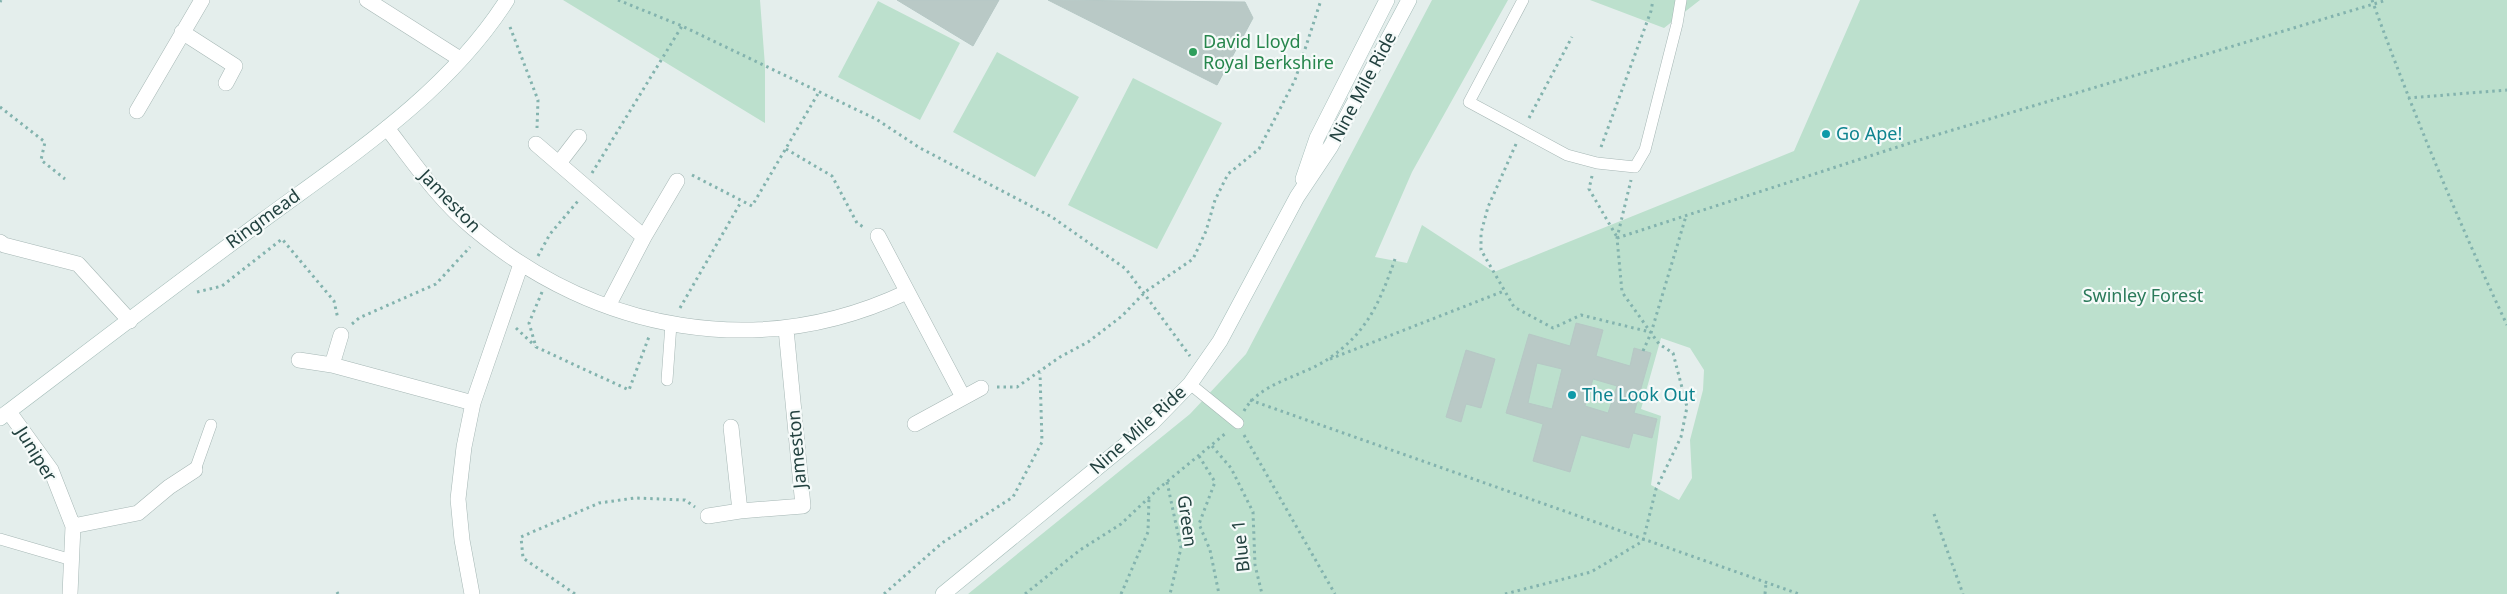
<svg xmlns="http://www.w3.org/2000/svg" width="2507" height="594" font-family="'Noto Sans',sans-serif">
	<style>
		.green { fill: #bce0cd; fill-rule: evenodd }
		.building { fill: #b9c9c6; stroke: #b6c8c5; fill-rule: evenodd }
		.lines { fill: none; stroke-linecap: round; stroke-linejoin: round }
		.lane-casing { stroke: #a6b7b5; stroke-width: 12 }
		.street-casing { stroke: #a6b7b5; stroke-width: 16 }
		.secondary-casing { stroke: #a2bbb7; stroke-width: 16 }
		.path { stroke: #83b3ae; stroke-width: 3; stroke-dasharray: 2.5 4; stroke-linecap: butt }
		.lane { stroke: #fff; stroke-width: 11 }
		.street { stroke: #fff; stroke-width: 15 }
		.secondary { stroke: #fff; stroke-width: 15 }
		.leisure-dot { fill: #2e9e5b; stroke: #f5faf9; stroke-width: 2 }
		.culture-dot { fill: #0f9aa8; stroke: #f5faf9; stroke-width: 2 }
		.labels { text-anchor: middle; stroke-width: 4.5; stroke-linejoin: round; paint-order: stroke }
		.leisure-label { font-size: 18px; fill: #27864d; stroke: #f5faf9; text-anchor: start }
		.street-label { font-size: 18px; fill: #22413f; stroke: #f5faf9 }
		.culture-label { font-size: 18px; fill: #0d838f; stroke: #f5faf9; text-anchor: start }
		.park-label { font-size: 18px; fill: #2a7a5a; stroke: #f5faf9 }
	</style>
	<rect width="100%" height="100%" fill="#e4eeec"/>
	<path class="green" d="M 563,0 L 760,0 L 765,66 L 765,123 Z
		M 1432,0 L 1508,0 L 1412,172 L 1375,257 L 1407,263 L 1422,225 L 1494,272 L 1794,151 L 1860,0 L 2507,0 L 2507,594 L 968,594 L 1190,414 L 1246,354 ZM 1661,338 L 1690,348 L 1704,370 L 1703,390 L 1690,440 L 1692,478 L 1679,500 L 1651,485 L 1661,416 L 1641,409 Z
		M 1590,0 L 1700,0 L 1664,28 Z
		M 878,1 L 960,43 L 920,120 L 838,77 Z
		M 997,52 L 1079,97 L 1035,177 L 953,132 Z
		M 1133,78 L 1222,123 L 1157,249 L 1068,205 Z"/>
	<path class="building" d="M 897,0 L 999,0 L 973,46 Z
		M 1048,0 L 1245,2 L 1253,18 L 1217,85 Z
		M 1576,323 L 1603,330 L 1596,356 L 1630,366 L 1634,348 L 1651,353 L 1634,413 L 1657,419 L 1652,438 L 1633,433 L 1629,448 L 1581,435 L 1570,472 L 1533,461 L 1543,424 L 1506,413 L 1529,334 L 1570,346 ZM 1537,363 L 1562,369 L 1552,409 L 1528,403 ZM 1593,379 L 1617,386 L 1608,413 L 1585,406 Z
		M 1466,350 L 1495,359 L 1481,408 L 1466,404 L 1461,422 L 1446,417 Z"/>
	<g class="lines">
		<defs>
			<path id="lane" d="M 1523,0 L 1469,102 L 1567,155 L 1597,163 L 1635,167 L 1645,150 L 1677,24 L 1681,0
				M 667,380 L 671,324
				M 1190,384 L 1238,423
				M 195,470 L 211,425
				M 0,539 L 72,560"/>
			<path id="street" d="M 367,0 L 460,59
				M 182,32 L 235,66 L 226,83
				M 137,111 L 202,0
				M 387,128 C 414,163 439,200 473,228 C 597,332 759,362 907,292
				M 536,144 L 644,237
				M 559,163 L 579,137
				M 878,236 L 963,397
				M 0,242 L 4,245 L 78,264 L 130,321
				M 608,306 L 644,237 L 677,181
				M 299,360 L 332,365 L 473,403
				M 332,365 L 341,335
				M 9,412 L 51,470 L 73,526 L 70,594
				M 915,424 L 981,388
				M 731,427 L 740,511
				M 708,516 L 740,511 L 803,506 L 786,329
				M 73,526 L 138,513 L 169,487 L 195,470
				M 472,594 L 462,540 L 458,499 L 464,447 L 473,403 L 521,264"/>
			<path id="secondary" d="M 1303,179 L 1317,138 L 1387,0
				M 0,418 C 82,356 164,293 247,232 C 339,163 444,99 507,0
				M 943,594 L 1152,423 L 1190,384 L 1220,341 L 1297,197 L 1331,146 L 1409,0"/>
		</defs>
		<use href="#lane" class="lane-casing"/>
		<use href="#street" class="street-casing"/>
		<use href="#secondary" class="secondary-casing"/>
		<path class="path" d="M 618,0 L 682,26 L 876,119 L 920,148 L 1052,217 L 1126,269 L 1190,356
			M 2372,0 C 2412,110 2457,219 2507,325
			M 0,2 L 1,0
			M 510,27 L 538,100 L 537,128
			M 2408,98 L 2507,90
			M 0,107 L 45,142 L 41,160 L 65,179
			M 1529,118 L 1572,37
			M 1516,144 L 1488,207 L 1481,233 L 1481,250 L 1514,307 L 1553,328 L 1581,315 L 1650,332
			M 1601,147 L 1651,11 L 1653,0
			M 786,149 L 832,176 L 857,223 L 865,228
			M 592,173 L 682,26
			M 692,175 L 752,206 L 819,92
			M 1592,176 L 1589,189 L 1617,237
			M 1617,238 L 1916,141 L 2387,0
			M 538,256 L 550,234 L 578,201
			M 197,292 L 222,286 L 282,239 L 334,301 L 338,319
			M 542,292 L 529,323 L 536,347 L 629,390 L 650,334
			M 680,308 L 741,202
			M 352,324 L 359,318 L 436,284 L 470,247
			M 516,328 L 535,346
			M 1643,351 L 1651,333 L 1686,216
			M 1330,359 L 1504,291
			M 997,387 L 1017,387 L 1060,357 L 1088,342 L 1122,316 L 1145,292 L 1193,259 L 1206,231 L 1215,200 L 1228,174 L 1259,149 L 1295,80 L 1321,0
			M 1250,400 L 1799,594
			M 1244,411 C 1260,382 1302,377 1328,359 C 1367,333 1380,302 1395,259
			M 1244,435 L 1335,594
			M 1212,446 L 1231,468 L 1253,512 L 1255,565 L 1262,594
			M 1199,456 L 1215,482 L 1199,524 L 1210,550 L 1219,594
			M 1167,482 L 1181,548 L 1170,594
			M 1934,514 L 1963,594
			M 337,592 L 338,594
			M 575,594 L 523,558 L 521,537 L 599,503 L 635,498 L 685,500 L 695,507
			M 884,594 L 942,543 L 1013,497 L 1042,442 L 1040,373
			M 1025,594 L 1080,550 L 1121,524 L 1158,489 L 1226,433
			M 1121,594 L 1148,532 L 1149,498
			M 1505,594 L 1591,572 L 1643,541 L 1656,489 L 1681,437 L 1687,407 L 1673,353 L 1659,344 L 1622,292 L 1617,238 L 1631,180
			M 1765,594 L 1766,583"/>
		<use href="#lane" class="lane"/>
		<use href="#street" class="street"/>
		<use href="#secondary" class="secondary"/>
	</g>
	<circle class="leisure-dot" cx="1193" cy="52" r="5"/>
	<g class="culture-dot">
		<circle cx="1826" cy="134" r="5"/>
		<circle cx="1572" cy="395" r="5"/>
	</g>
	<g class="labels">
		<g class="leisure-label">
			<text x="1203" y="48">David Lloyd<tspan x="1203" dy="21">Royal Berkshire</tspan></text>
		</g>
		<g class="street-label">
			<text transform="translate(1363 87) rotate(-62)" y="6">Nine Mile Ride</text>
			<text transform="translate(450 201) rotate(46)" y="6">Jameston</text>
			<text transform="translate(263 219) rotate(-36)" y="6">Ringmead</text>
			<text transform="translate(1138 430) rotate(-42)" y="6">Nine Mile Ride</text>
			<text transform="translate(797 449) rotate(-95)" y="6">Jameston</text>
			<text transform="translate(36 454) rotate(58)" y="6">Juniper</text>
			<text transform="translate(1187 521) rotate(82)" y="6">Green</text>
			<text transform="translate(1241 546) rotate(-96)" y="6">Blue 1</text>
		</g>
		<g class="culture-label">
			<text x="1836" y="140">Go Ape!</text>
			<text x="1582" y="401">The Look Out</text>
		</g>
		<g class="park-label">
			<text x="2143" y="302">Swinley Forest</text>
		</g>
	</g>
</svg>
